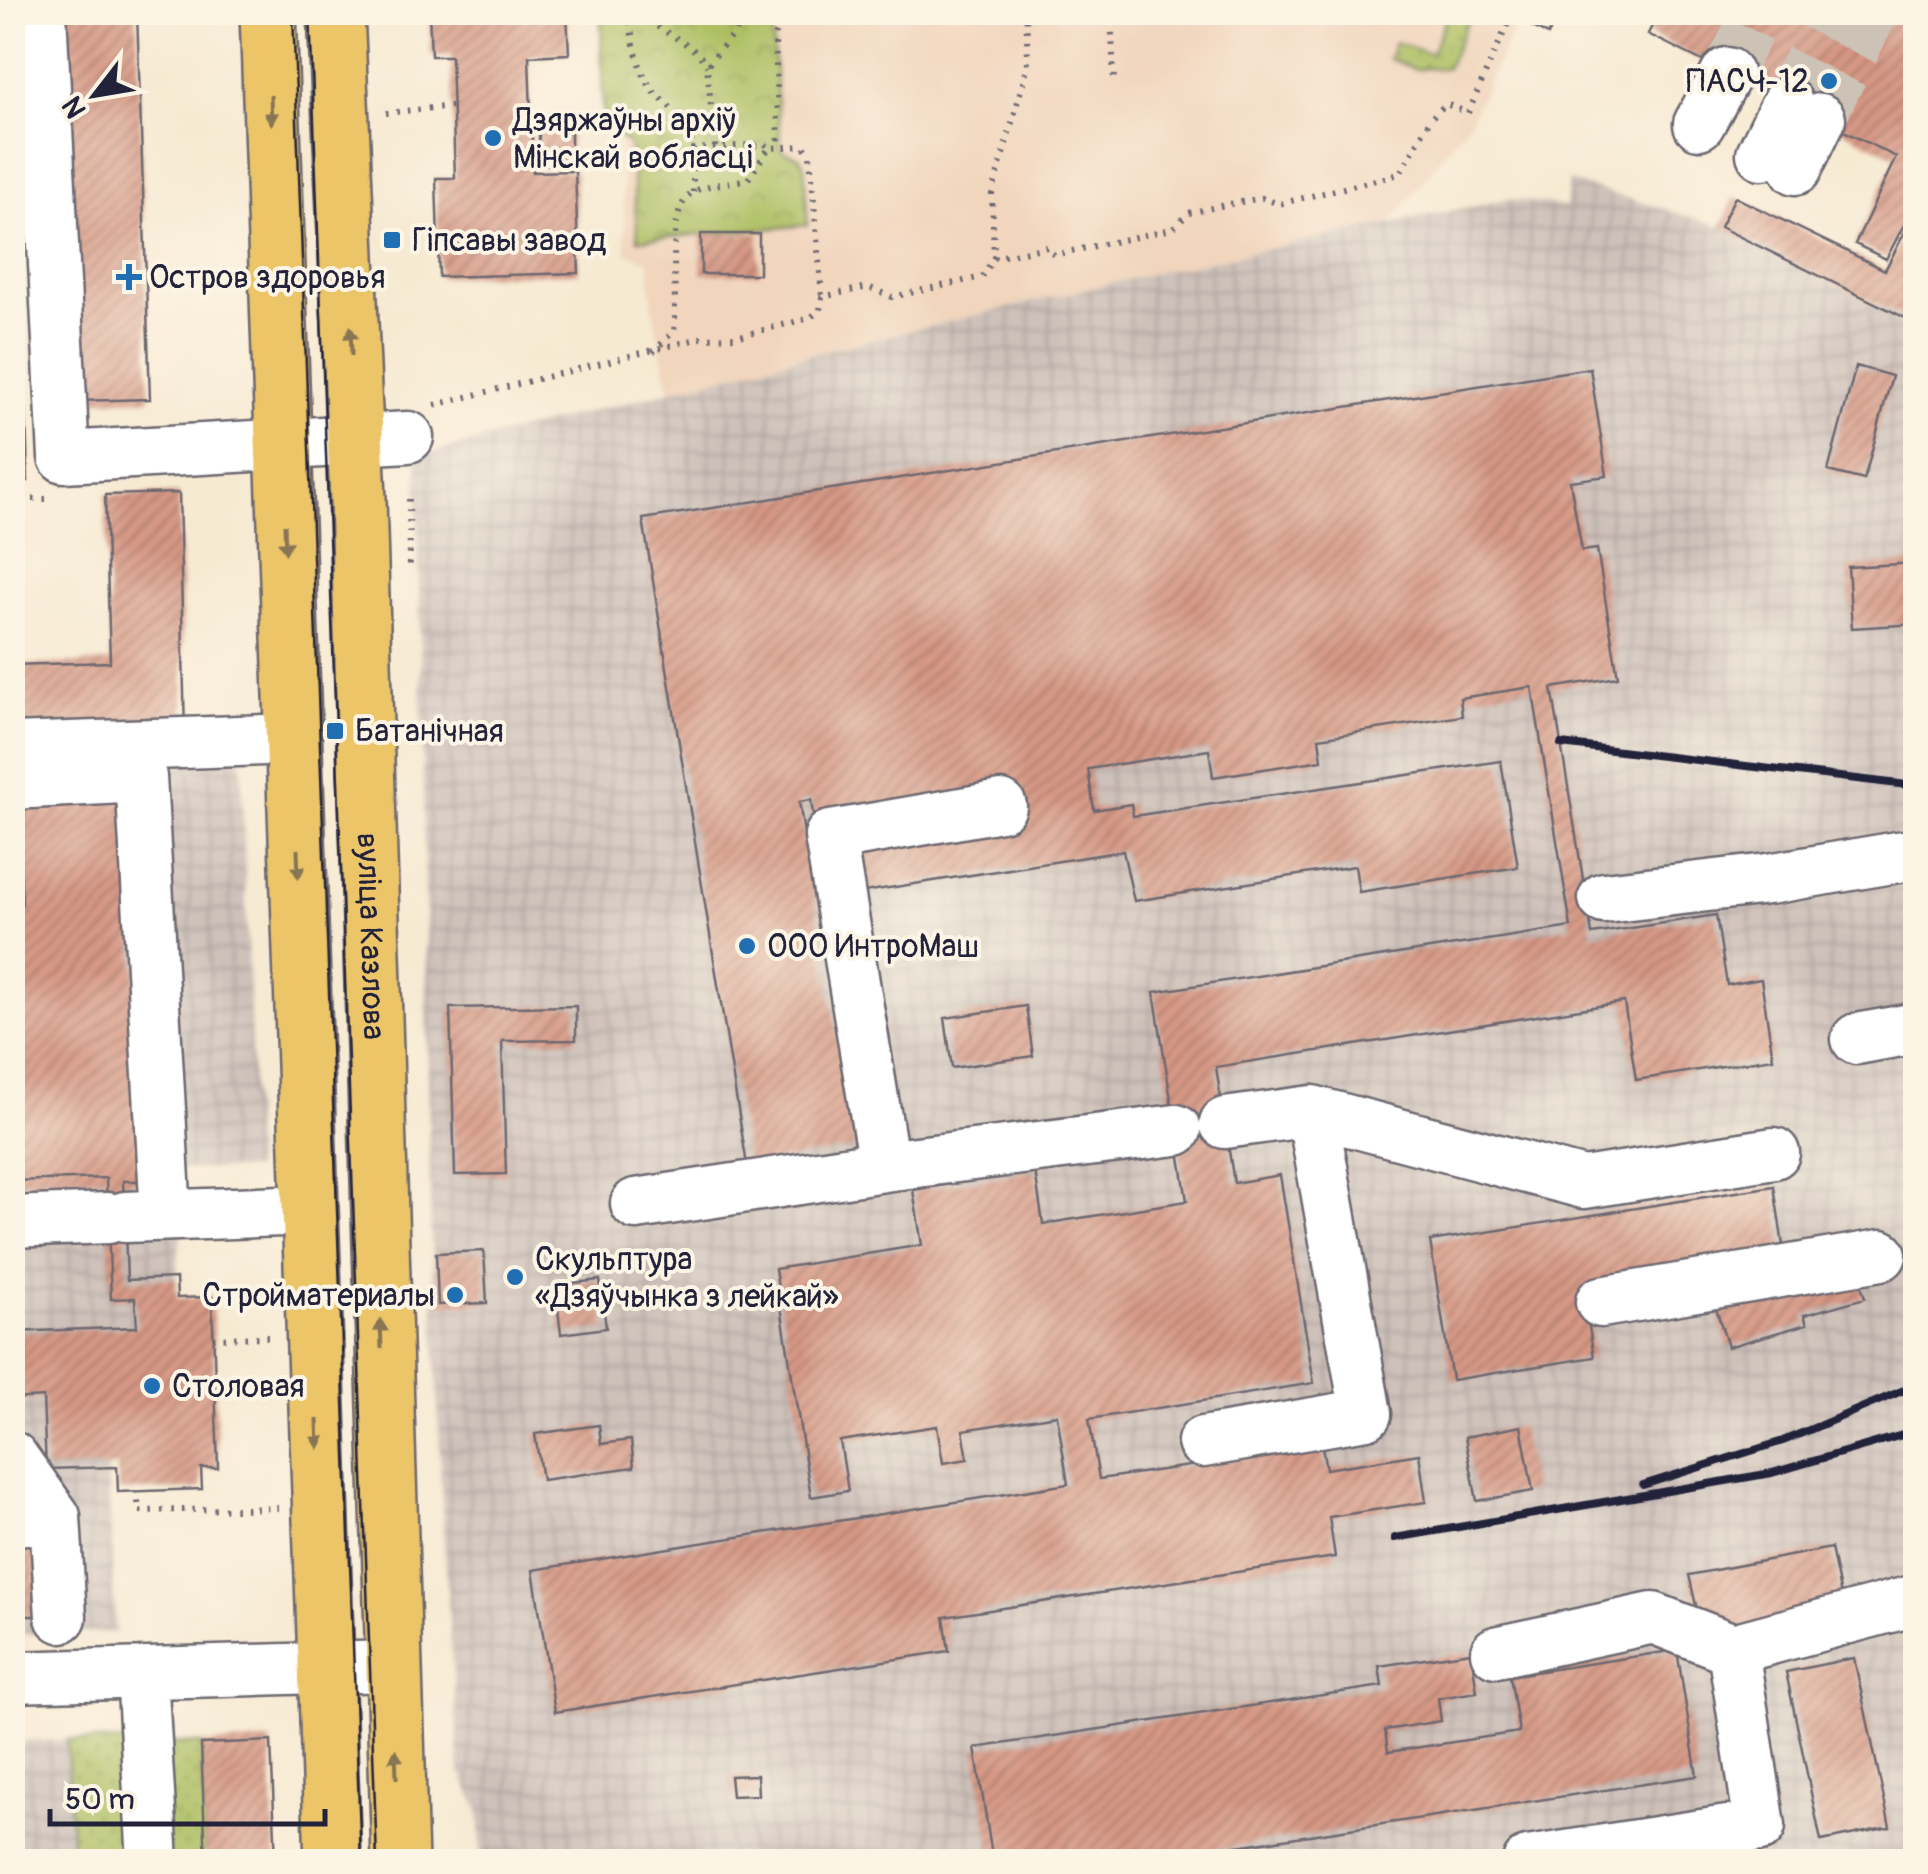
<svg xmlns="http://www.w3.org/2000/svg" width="1928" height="1874" font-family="Pangolin,sans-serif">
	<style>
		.built { fill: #f1d5bd }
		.industrial { fill: url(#industrial-grid) }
		.grass { fill: url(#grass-dots); stroke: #68704f; stroke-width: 2.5 }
		.park { fill: url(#park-crowns); stroke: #68704f; stroke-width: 2.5 }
		.building { fill: url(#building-hatch) }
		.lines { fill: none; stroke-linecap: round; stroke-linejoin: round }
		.minor-tunnel { stroke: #ccc2b5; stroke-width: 50; stroke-dasharray: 50 25; stroke-linecap: butt }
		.minor-casing { stroke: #6d6870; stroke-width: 55 }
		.major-casing { stroke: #6d6870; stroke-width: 60 }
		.path { stroke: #6d6870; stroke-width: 6; stroke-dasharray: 2.5 8; stroke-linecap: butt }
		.minor { stroke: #fff; stroke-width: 50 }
		.major { stroke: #ecc569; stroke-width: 55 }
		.tram { stroke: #22223b; stroke-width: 2.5 }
		.rail { stroke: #22223b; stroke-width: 8 }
		.oneway { fill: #877452 }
		.poi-dot { fill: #1f6fb2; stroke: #fcf5e5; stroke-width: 4 }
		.labels { text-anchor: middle; stroke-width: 8; stroke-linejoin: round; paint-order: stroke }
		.poi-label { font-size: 32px; fill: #22223b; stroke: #fcf5e5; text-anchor: start }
		.street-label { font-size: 32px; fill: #22223b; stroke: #fcf5e5 }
	</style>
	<defs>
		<pattern id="industrial-grid" width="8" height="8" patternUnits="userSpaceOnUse" patternTransform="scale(2.5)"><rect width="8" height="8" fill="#cec1ba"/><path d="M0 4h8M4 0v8" fill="none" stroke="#b1a6a1"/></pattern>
		<pattern id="grass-dots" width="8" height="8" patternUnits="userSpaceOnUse" patternTransform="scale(2.5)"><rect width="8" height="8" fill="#aebf63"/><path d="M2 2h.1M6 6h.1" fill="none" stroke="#95a457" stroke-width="1.8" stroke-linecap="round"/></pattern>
		<pattern id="park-crowns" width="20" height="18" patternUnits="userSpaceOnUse" patternTransform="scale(2.5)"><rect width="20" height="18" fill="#aebf63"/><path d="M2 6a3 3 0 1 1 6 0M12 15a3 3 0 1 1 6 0" fill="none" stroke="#95a457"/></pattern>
		<pattern id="building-hatch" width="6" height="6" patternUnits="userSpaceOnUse" patternTransform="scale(2.5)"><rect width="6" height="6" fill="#d79985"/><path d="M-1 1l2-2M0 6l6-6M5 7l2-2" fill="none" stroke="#ae7c6e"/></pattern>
	</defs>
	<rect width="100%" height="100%" fill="#fcf5e5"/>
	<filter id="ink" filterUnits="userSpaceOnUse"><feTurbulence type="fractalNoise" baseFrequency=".01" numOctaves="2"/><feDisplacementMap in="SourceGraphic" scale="20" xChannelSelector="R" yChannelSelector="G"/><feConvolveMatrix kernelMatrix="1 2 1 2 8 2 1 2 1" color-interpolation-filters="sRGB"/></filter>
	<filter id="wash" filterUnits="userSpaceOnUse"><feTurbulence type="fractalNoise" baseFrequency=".0048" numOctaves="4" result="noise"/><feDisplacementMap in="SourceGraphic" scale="40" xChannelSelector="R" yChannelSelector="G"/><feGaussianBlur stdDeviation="2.25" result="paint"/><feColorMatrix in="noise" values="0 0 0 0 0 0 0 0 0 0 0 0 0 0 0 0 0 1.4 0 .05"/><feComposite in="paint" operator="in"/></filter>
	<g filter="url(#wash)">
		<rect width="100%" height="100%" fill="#f7ead3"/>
		<path class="built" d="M 599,13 L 1521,13 L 1470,121 L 1390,224 L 1159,272 L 807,355 L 671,395 L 652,307 L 649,261 L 626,253 L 621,144 L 603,122 Z"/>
		<path class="industrial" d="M 1569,181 L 1714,224 L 1915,324 L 1915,1861 L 481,1861 L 479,1809 L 460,1772 L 443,1530 L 431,1236 L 417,457 L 807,355 L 1159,272 L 1508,199 L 1566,207 Z
			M 241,755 L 255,1169 L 180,1169 L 183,1214 L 176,1278 L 178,1298 L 212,1297 L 218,1468 L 201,1468 L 202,1489 L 118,1492 L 117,1467 L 107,1468 L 116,1632 L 13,1635 L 12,767 Z
			M 67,1740 L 72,1861 L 13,1861 L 12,1742 Z"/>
		<path class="grass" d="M 1448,13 L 1471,13 L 1447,68 L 1415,69 L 1389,59 L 1395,42 L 1431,54 Z
			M 67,1740 L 201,1744 L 206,1861 L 72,1861 Z"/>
		<path class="park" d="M 601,13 L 771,13 L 781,150 L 799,157 L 804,165 L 808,225 L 638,240 L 630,146 L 603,122 Z"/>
		<g id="blocks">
			<path class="building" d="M 65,12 L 137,12 L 150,399 L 78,401 Z
				M 429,12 L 567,12 L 569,54 L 529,56 L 533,172 L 575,171 L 579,273 L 439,277 L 436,178 L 455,178 L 451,56 L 431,56 Z
				M 1526,12 L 1560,12 L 1548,35 L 1522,21 Z
				M 1659,12 L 1885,12 L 1916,28 L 1916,202 L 1886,259 L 1855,244 L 1896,157 L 1648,34 Z
				M 539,116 L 571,116 L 571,164 L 539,165 Z
				M 1735,197 L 1885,270 L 1916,211 L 1916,323 L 1720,227 Z
				M 701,234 L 759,234 L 759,274 L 701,274 Z
				M 1856,366 L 1892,376 L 1864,480 L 1828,471 Z
				M 1590,368 L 1607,476 L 1570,481 L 1582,551 L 1597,549 L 1618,677 L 1552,688 L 1592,934 L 1716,915 L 1727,985 L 1761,979 L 1773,1058 L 1636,1080 L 1624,1002 L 1216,1067 L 1234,1183 L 1280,1175 L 1314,1383 L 1089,1419 L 1099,1479 L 1322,1447 L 1326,1469 L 1419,1454 L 1426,1502 L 1329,1517 L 1335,1557 L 944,1617 L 949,1651 L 555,1712 L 533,1570 L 1068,1484 L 1057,1415 L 963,1430 L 968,1459 L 943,1463 L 937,1426 L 840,1441 L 848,1491 L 811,1497 L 775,1269 L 922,1245 L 913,1190 L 1035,1171 L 1043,1224 L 1187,1201 L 1154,992 L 1571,927 L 1532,687 L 1460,698 L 1462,716 L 1319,738 L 1322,760 L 1213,777 L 1209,750 L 1088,769 L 1094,810 L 1131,804 L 1133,816 L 1501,761 L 1518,867 L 1359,892 L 1355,866 L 1134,901 L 1123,851 L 864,892 L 814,822 L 811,800 L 799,802 L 855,1148 L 747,1165 L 643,519 Z
				M 26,411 L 28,481 L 12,482 L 12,412 Z
				M 179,493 L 185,732 L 12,736 L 12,665 L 110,662 L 105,495 Z
				M 1916,563 L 1916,624 L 1852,628 L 1848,567 Z
				M 128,788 L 144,1181 L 123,1181 L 127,1280 L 176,1278 L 177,1298 L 212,1297 L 218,1468 L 201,1468 L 202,1489 L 118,1492 L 117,1467 L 46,1469 L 43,1397 L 12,1399 L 12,1332 L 137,1327 L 135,1298 L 111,1299 L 106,1178 L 12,1181 L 12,905 L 22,904 L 19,842 L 12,842 L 12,792 Z
				M 576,1006 L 576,1040 L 502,1041 L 506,1174 L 455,1175 L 450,1008 Z
				M 1026,1006 L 1033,1056 L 952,1068 L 945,1018 Z
				M 1774,1186 L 1785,1259 L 1583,1291 L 1594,1357 L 1452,1380 L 1430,1241 Z
				M 484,1251 L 487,1303 L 438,1305 L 436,1253 Z
				M 1855,1265 L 1865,1298 L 1804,1315 L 1807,1324 L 1728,1347 L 1715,1305 Z
				M 600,1280 L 606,1328 L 561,1334 L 555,1285 Z
				M 599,1425 L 601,1444 L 631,1440 L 634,1467 L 542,1480 L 535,1434 Z
				M 1521,1426 L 1533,1491 L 1477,1501 L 1465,1437 Z
				M 12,1533 L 36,1533 L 38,1616 L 12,1616 Z
				M 1831,1548 L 1843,1605 L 1703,1636 L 1689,1575 Z
				M 1677,1650 L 1697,1776 L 1133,1862 L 993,1862 L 975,1748 L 1382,1686 L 1379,1666 L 1471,1652 L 1477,1692 L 1438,1698 L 1441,1721 L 1385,1730 L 1388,1752 L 1519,1732 L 1510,1676 Z
				M 1854,1658 L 1890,1827 L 1821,1841 L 1786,1672 Z
				M 271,1741 L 276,1862 L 206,1862 L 201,1744 Z
				M 757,1775 L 758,1795 L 732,1796 L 730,1776 Z"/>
		</g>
	</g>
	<g filter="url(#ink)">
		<use href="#blocks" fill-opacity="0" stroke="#6d6870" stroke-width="2.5"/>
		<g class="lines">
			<path class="minor-tunnel" d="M 1727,73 L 1758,12
				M 1787,103 L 1834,12
				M 1820,119 L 1873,12"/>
			<defs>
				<path id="minor" d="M 41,12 L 64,457 L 408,437
					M 1699,124 L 1727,73
					M 1762,154 L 1787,103
					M 1796,169 L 1820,119
					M 12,749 L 293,739
					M 12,784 L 141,777 L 166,1215
					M 1604,898 L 1768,879 L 1916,854
					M 1857,1039 L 1916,1028
					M 1312,1111 L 1584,1183 L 1774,1153
					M 884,1166 L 1176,1130
					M 636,1204 L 884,1166 L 830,836 L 1001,806
					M 125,1217 L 311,1210
					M 12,1222 L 108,1218
					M 1601,1302 L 1881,1255
					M 1203,1442 L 1366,1414 L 1312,1111 L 1225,1123
					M 12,1457 L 55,1517
					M 12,1520 L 55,1517 L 61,1617
					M 1496,1652 L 1653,1618 L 1733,1649 L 1916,1600
					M 142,1673 L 153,1862
					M 12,1677 L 392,1666
					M 1528,1862 L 1760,1826 L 1733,1649"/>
				<g id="major">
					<path d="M 268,12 L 333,1862"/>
					<path id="s1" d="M 336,12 L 358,499 L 400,1862"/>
				</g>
			</defs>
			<use href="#minor" class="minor-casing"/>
			<use href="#major" class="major-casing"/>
			<path class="path" d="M 629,12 C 631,37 639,79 659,97 C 681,118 686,116 693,149
				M 642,12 C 662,37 691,38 707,66
				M 774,12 L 779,148
				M 1111,12 L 1114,80
				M 386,113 L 452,106
				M 715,147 L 707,66 L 751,12
				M 693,192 L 693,149 L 765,144 L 769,148
				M 994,258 L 992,194 L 1028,65 L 1026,12
				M 653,352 L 674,331 C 679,297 663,210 693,192 C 707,184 732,183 748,179 L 769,148 L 804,146 L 810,155 L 822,297
				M 435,405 L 701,338 L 736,337 L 810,318 L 820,310 L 822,297 L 868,287 L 892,297 L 982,277 L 994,258 L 1047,247 L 1054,255 L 1172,229 L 1189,213 L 1230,204 L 1262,198 L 1279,204 L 1400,174 L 1431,118 L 1446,104 L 1468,113 L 1513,12
				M 12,499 L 51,499
				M 409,499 L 410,572
				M 213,1338 L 272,1337
				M 137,1491 L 139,1511 L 278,1508"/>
			<use href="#minor" class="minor"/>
			<use href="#major" class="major"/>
			<path class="tram" d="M 293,12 L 361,1862
				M 310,12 L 377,1862"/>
			<path class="rail" d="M 1561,744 L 1916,786
				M 1643,1485 L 1783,1441 L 1916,1385
				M 1395,1538 L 1772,1473 L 1916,1431"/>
		</g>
		<defs><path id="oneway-solid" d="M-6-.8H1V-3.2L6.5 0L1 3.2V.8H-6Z" transform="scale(2.5)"/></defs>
		<g class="oneway">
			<use href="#oneway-solid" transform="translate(271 110) rotate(88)"/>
			<use href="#oneway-solid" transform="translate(351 341) rotate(-92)"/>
			<use href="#oneway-solid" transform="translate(285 539) rotate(88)"/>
			<use href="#oneway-solid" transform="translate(298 864) rotate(88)"/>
			<use href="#oneway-solid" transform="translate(381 1334) rotate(-92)"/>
			<use href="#oneway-solid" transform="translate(318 1434) rotate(88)"/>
			<use href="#oneway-solid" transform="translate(396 1764) rotate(-92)"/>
		</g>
	</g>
	<g class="poi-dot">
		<circle cx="1829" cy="81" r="10"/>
		<circle cx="493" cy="138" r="10"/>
		<rect x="382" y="230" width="20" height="20" rx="5"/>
		<path d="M124 262h10v10h10v10h-10v10h-10v-10h-10v-10h10z"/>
		<rect x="325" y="721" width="20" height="20" rx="5"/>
		<circle cx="747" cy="946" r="10"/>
		<circle cx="515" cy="1277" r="10"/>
		<circle cx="455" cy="1295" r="10"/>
		<circle cx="152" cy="1386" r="10"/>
	</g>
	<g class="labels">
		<g class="poi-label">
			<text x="1809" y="92" text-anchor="end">ПАСЧ-12</text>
			<text x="513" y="131">Дзяржаўны архіў<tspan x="513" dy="37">Мінскай вобласці</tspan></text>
			<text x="412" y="251">Гіпсавы завод</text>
			<text x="149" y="288">Остров здоровья</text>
			<text x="355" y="742">Батанічная</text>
			<text x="767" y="957">ООО ИнтроМаш</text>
			<text x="535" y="1270">Скульптура<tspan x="535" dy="37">«Дзяўчынка з лейкай»</tspan></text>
			<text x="435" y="1306" text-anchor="end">Стройматериалы</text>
			<text x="172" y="1397">Столовая</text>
		</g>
		<g class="street-label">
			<text dy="11" stroke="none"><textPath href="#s1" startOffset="925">вуліца Казлова</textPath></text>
		</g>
	</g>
	<rect width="1928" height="1874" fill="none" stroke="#fcf5e5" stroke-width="50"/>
	<g transform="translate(95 95) rotate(239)" stroke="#fcf5e5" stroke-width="8" paint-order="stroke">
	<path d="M0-8L18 38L0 25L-18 38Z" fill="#22223b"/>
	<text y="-15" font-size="28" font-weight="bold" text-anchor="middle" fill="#22223b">N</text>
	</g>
	<path d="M50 1809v15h275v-15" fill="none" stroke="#22223b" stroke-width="5"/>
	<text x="65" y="1809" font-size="30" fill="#22223b" stroke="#fcf5e5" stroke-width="8" paint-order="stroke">50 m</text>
</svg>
